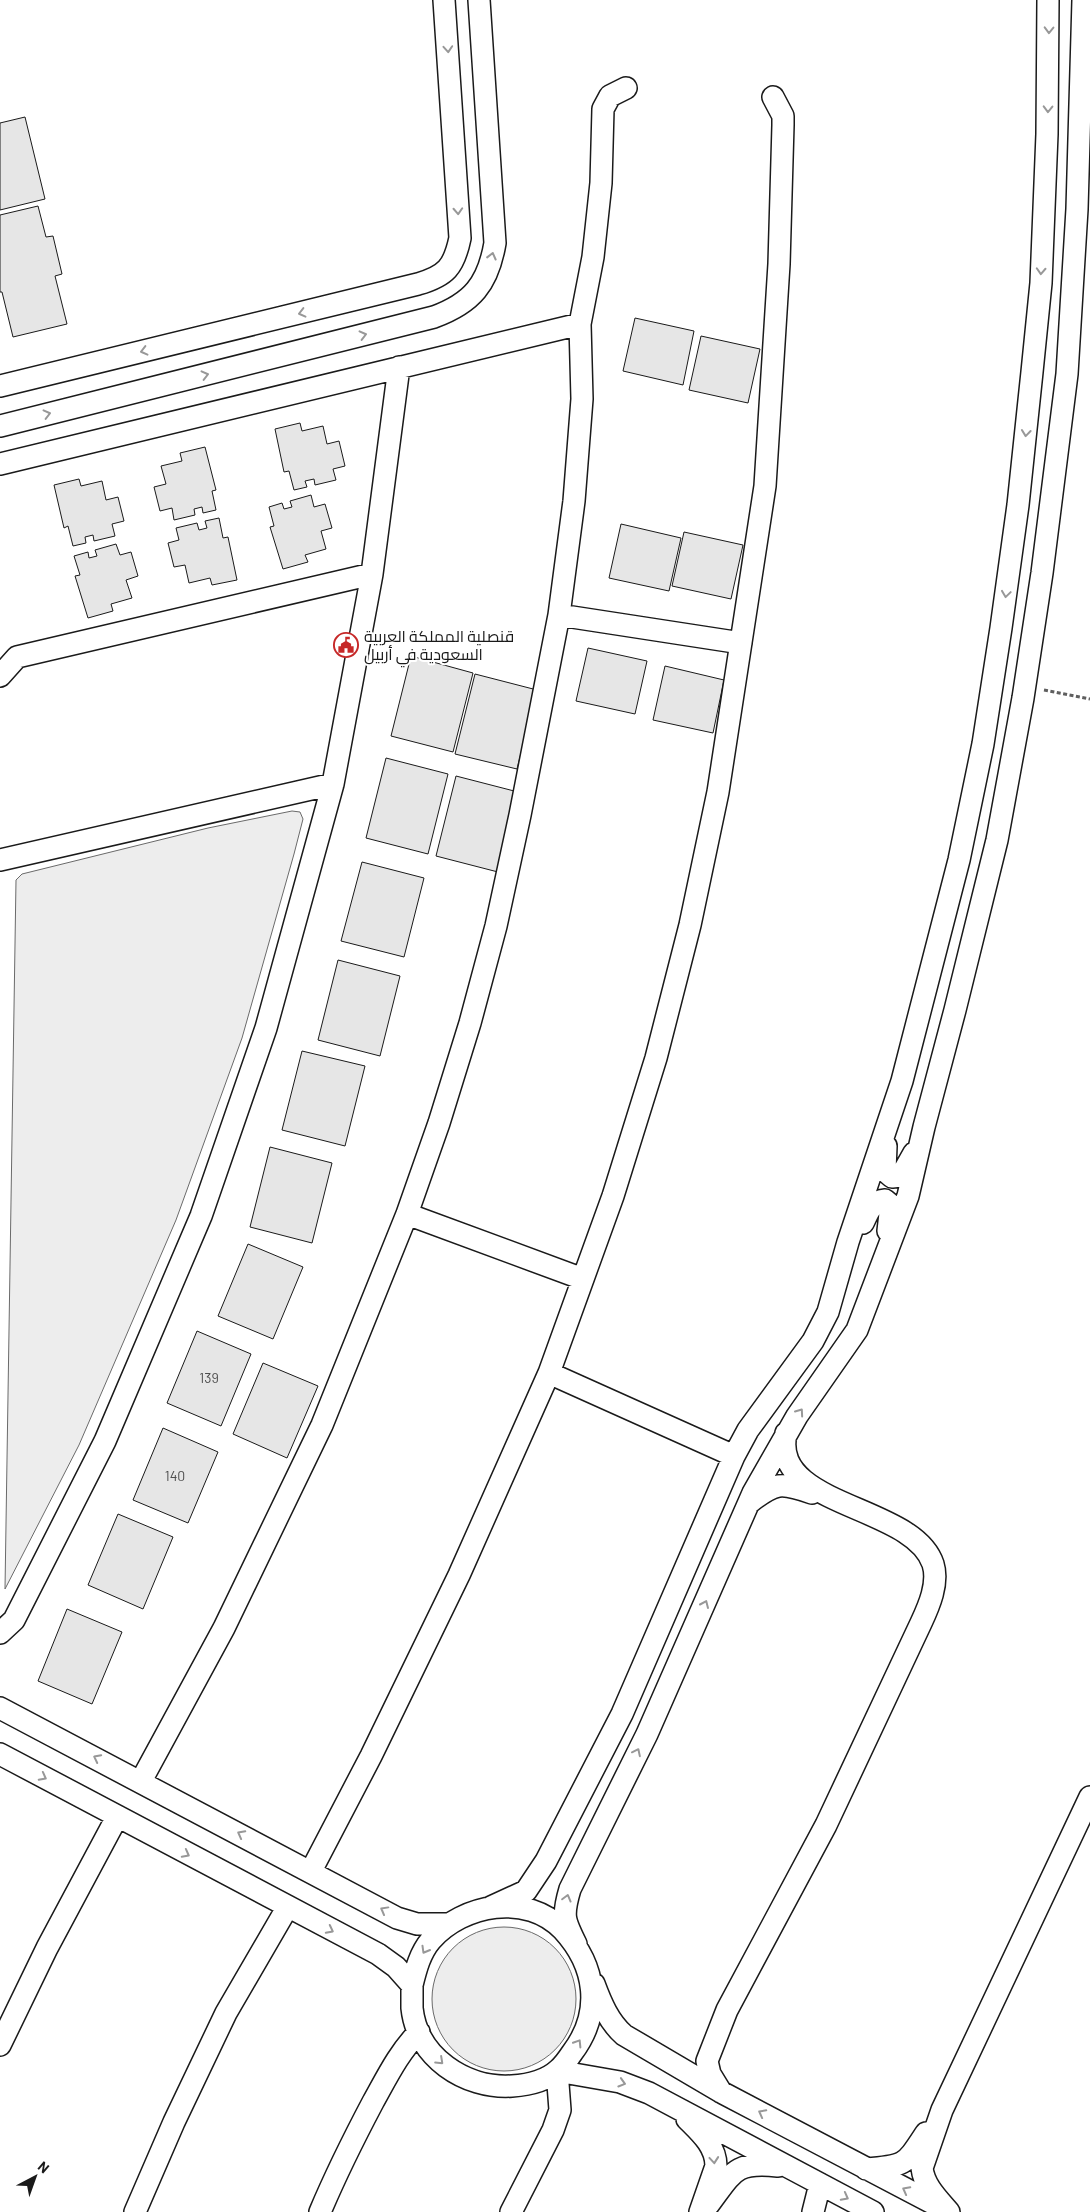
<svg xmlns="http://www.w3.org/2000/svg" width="1090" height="2212" font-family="Barlow,Cairo,sans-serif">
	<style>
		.green { fill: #ededed; stroke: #6a6a6a }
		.building { fill: #e6e6e6; stroke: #1a1a1a }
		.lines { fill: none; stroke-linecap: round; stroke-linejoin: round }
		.minor-casing { stroke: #1a1a1a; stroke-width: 24 }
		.path { stroke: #5f5f5f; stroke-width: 3; stroke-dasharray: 4 2.5; stroke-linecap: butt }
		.minor { stroke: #fff; stroke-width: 21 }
		.oneway { stroke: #989898 }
		.labels { text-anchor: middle; stroke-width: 4; stroke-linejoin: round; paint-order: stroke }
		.number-label { font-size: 14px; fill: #4d4d4d }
		.poi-label { font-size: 16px; fill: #1a1a1a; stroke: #fff; text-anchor: start }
	</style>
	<rect width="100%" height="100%" fill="#fff"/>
	<path class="green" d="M 292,811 L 300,812 L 303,819 L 294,854 L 242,1038 L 176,1220 L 79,1445 L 5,1589 L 16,880 L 22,874 L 208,828 Z
		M432 1999a72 72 0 1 1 144 0a72 72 0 1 1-144 0Z"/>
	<path class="building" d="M 25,117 L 45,199 L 0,210 L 0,123 Z
		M 38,206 L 46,237 L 53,236 L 62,274 L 55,276 L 67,324 L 13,337 L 2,292 L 0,292 L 0,215 Z
		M 635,318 L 694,331 L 683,385 L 623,371 Z
		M 701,336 L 760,349 L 748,403 L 689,390 Z
		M 300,423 L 302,431 L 323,426 L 327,444 L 339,441 L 345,466 L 333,469 L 336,480 L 315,485 L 314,479 L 305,481 L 307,487 L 294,490 L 289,471 L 284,472 L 275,429 Z
		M 205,447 L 216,490 L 212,491 L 216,510 L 203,513 L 202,507 L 194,509 L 195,515 L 174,520 L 172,508 L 160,511 L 154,487 L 166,484 L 161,466 L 182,461 L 180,453 Z
		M 79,479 L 81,486 L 102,481 L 106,500 L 118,497 L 124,521 L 112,524 L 115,536 L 94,541 L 93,535 L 85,537 L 86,543 L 73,546 L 68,526 L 64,528 L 54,485 Z
		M 311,495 L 314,507 L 325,504 L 332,528 L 321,531 L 326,549 L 305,555 L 308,562 L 283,569 L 270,527 L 274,526 L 269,507 L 282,503 L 284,509 L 292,507 L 290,501 Z
		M 219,518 L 223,538 L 228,537 L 237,580 L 212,585 L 210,578 L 189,583 L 185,565 L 174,567 L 168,543 L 179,540 L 176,528 L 197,523 L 199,530 L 207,528 L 205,521 Z
		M 621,524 L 681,538 L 669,591 L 609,578 Z
		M 684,532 L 743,545 L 731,599 L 672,586 Z
		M 116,544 L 120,555 L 131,552 L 138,576 L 126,580 L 132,598 L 111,604 L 113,611 L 88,618 L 75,576 L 80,575 L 74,556 L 88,552 L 89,558 L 97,556 L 95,550 Z
		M 588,648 L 647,661 L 635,714 L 576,701 Z
		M 411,656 L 473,673 L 453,752 L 391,736 Z
		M 665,666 L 724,680 L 713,733 L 653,720 Z
		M 475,674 L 537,690 L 517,769 L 455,754 Z
		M 386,758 L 448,774 L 428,854 L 366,838 Z
		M 456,776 L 518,792 L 498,872 L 436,856 Z
		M 362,862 L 424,878 L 404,957 L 341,941 Z
		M 338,960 L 400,976 L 380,1056 L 318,1040 Z
		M 302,1051 L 365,1066 L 345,1146 L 282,1130 Z
		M 270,1147 L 332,1163 L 312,1243 L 250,1227 Z
		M 248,1244 L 303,1267 L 273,1339 L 218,1316 Z
		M 197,1331 L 251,1354 L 221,1426 L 167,1403 Z
		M 263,1363 L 318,1386 L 287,1458 L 233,1434 Z
		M 163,1428 L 218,1452 L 188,1523 L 133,1500 Z
		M 118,1514 L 173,1537 L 143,1609 L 88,1585 Z
		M 67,1609 L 122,1632 L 92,1704 L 38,1681 Z"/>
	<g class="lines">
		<defs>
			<path id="minor" d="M 0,386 L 418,284 C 446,276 454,267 460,238 L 444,0
				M 0,426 L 434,317 C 472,303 488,284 495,243 L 479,0
				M 0,464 L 580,324
				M 559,615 L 741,643
				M 0,676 L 17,657 L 372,574
				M 0,860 L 333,784
				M 886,1146 L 885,1171 L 892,1177 L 901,1176 L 914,1153
				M 407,1214 L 583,1279
				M 863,1223 C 868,1213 871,1201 885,1200 L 891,1205 L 888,1231
				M 549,1373 L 734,1456
				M 749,1503 C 775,1482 781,1482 812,1493
				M 0,1633 L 14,1620 L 105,1441 L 201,1216 L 266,1028 L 333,784 L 372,574 L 399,367
				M 0,1708 L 397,1918 L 417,1924 L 447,1924
				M 0,1754 L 378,1954 L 396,1967 L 412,1985 C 412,1992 412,2000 412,2008 C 417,2057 465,2089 512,2086 C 527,2085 546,2081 558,2070 C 563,2066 568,2059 572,2053 C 603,2012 596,1966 563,1930 C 527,1892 463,1904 431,1940 C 420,1953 416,1969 412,1985
				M 141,1781 L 224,1628 L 322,1425 L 407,1214 L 439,1123 L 470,1023 L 496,926 L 520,815 L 559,615 L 574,501 L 582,399 L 580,324 L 593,257 L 601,183 L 603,109 L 610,96 L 626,88
				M 311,1871 L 371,1756 L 459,1575 L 549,1373 L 613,1196 L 656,1058 L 690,925 L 718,792 L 765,486 L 779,264 L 783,125 L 783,116 L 773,97
				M 491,1907 L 526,1891 L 546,1861 L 622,1714 L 734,1456 L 748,1430 L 813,1341 L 828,1312 L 848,1242 L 902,1081 L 959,860 L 983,744 L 1001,628 L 1018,505 L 1032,372 L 1041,283 L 1047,134 L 1048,0
				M 576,1944 C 564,1920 562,1916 570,1889 L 647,1734 L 753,1493 L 797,1416 L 857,1330 L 908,1196 L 924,1127 L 955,1010 L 997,840 L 1023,698 L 1042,573 L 1067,374 L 1077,209 L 1083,0
				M 594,1984 C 601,2003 609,2022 624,2035 L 721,2092 L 942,2208
				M 0,2045 L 47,1948 L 117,1817
				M 721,2092 L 710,2074 L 707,2061 L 727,2010 L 826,1825 L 921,1623 C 929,1606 939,1583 933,1564 C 913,1504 770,1508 786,1433
				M 687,2119 C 701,2133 716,2146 716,2166 L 700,2212
				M 866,2169 C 906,2166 905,2165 926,2133
				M 709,2204 C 733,2172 735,2161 778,2166
				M 135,2212 L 174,2122 L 226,2013 L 287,1908
				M 320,2212 C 336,2174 354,2138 373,2102 C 387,2077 399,2052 419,2032
				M 511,2212 L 553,2130 L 560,2110 L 557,2071 L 620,2082 L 649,2093 L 873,2212
				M 813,2212 L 820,2184
				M 949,2212 C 938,2199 924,2186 922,2168 L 942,2110 L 1090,1797"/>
		</defs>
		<use href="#minor" class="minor-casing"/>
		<path class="path" d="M 1044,690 L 1090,699"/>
		<use href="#minor" class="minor"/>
	</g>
	<defs><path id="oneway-chevron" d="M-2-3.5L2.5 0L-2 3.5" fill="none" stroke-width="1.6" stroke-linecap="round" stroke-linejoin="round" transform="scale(1.25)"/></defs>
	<g class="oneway">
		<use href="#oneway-chevron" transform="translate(1049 30) rotate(91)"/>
		<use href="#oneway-chevron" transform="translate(448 49) rotate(86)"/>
		<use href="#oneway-chevron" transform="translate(1048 109) rotate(91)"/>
		<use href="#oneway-chevron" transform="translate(458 211) rotate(87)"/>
		<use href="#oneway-chevron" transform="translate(492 256) rotate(-76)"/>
		<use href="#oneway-chevron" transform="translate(1041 271) rotate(93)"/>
		<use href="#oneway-chevron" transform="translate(302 313) rotate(166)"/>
		<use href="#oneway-chevron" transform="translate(363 335) rotate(-14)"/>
		<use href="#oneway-chevron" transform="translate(144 351) rotate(166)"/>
		<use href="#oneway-chevron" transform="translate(205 375) rotate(-14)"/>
		<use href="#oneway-chevron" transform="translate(47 414) rotate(-14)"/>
		<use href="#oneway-chevron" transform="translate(1026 433) rotate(96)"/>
		<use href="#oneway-chevron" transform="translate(1006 594) rotate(98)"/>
		<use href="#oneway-chevron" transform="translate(800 1412) rotate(-55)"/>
		<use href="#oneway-chevron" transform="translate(705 1604) rotate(-66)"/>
		<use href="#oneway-chevron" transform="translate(637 1752) rotate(-64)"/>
		<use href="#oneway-chevron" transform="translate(97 1758) rotate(-153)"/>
		<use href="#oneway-chevron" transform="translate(43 1777) rotate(28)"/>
		<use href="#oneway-chevron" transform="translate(241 1834) rotate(-152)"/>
		<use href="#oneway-chevron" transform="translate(186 1854) rotate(28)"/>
		<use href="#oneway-chevron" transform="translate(567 1898) rotate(-75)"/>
		<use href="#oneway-chevron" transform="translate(384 1910) rotate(-151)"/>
		<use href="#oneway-chevron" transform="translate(330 1930) rotate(27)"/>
		<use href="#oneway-chevron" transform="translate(425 1950) rotate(120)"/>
		<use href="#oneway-chevron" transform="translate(578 2043) rotate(-58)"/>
		<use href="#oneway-chevron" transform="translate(440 2061) rotate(43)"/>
		<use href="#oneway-chevron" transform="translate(622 2083) rotate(17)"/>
		<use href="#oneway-chevron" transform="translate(762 2113) rotate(-152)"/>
		<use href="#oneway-chevron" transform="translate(714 2160) rotate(85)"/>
		<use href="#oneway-chevron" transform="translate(906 2190) rotate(-152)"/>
		<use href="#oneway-chevron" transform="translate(845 2197) rotate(28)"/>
	</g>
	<defs>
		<symbol id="civic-ring" viewBox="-11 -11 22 22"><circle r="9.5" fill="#fff" stroke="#c62828" stroke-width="1.5"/><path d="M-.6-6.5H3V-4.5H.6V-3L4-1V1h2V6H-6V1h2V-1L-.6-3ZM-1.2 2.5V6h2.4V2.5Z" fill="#c62828"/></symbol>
	</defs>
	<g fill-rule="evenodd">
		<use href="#civic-ring" x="332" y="631" width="28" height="28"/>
	</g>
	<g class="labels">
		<g class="number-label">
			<text x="209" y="1383">139</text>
			<text x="175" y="1481">140</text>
		</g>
		<g class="poi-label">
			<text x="364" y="642">قنصلية المملكة العربية<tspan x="364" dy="18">السعودية في أربيل</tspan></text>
		</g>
	</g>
	<g transform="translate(35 2177) rotate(41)" stroke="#ffffff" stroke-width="4" paint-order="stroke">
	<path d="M0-4L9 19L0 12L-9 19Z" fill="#1a1a1a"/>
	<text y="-8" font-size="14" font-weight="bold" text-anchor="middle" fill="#1a1a1a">N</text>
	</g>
</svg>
